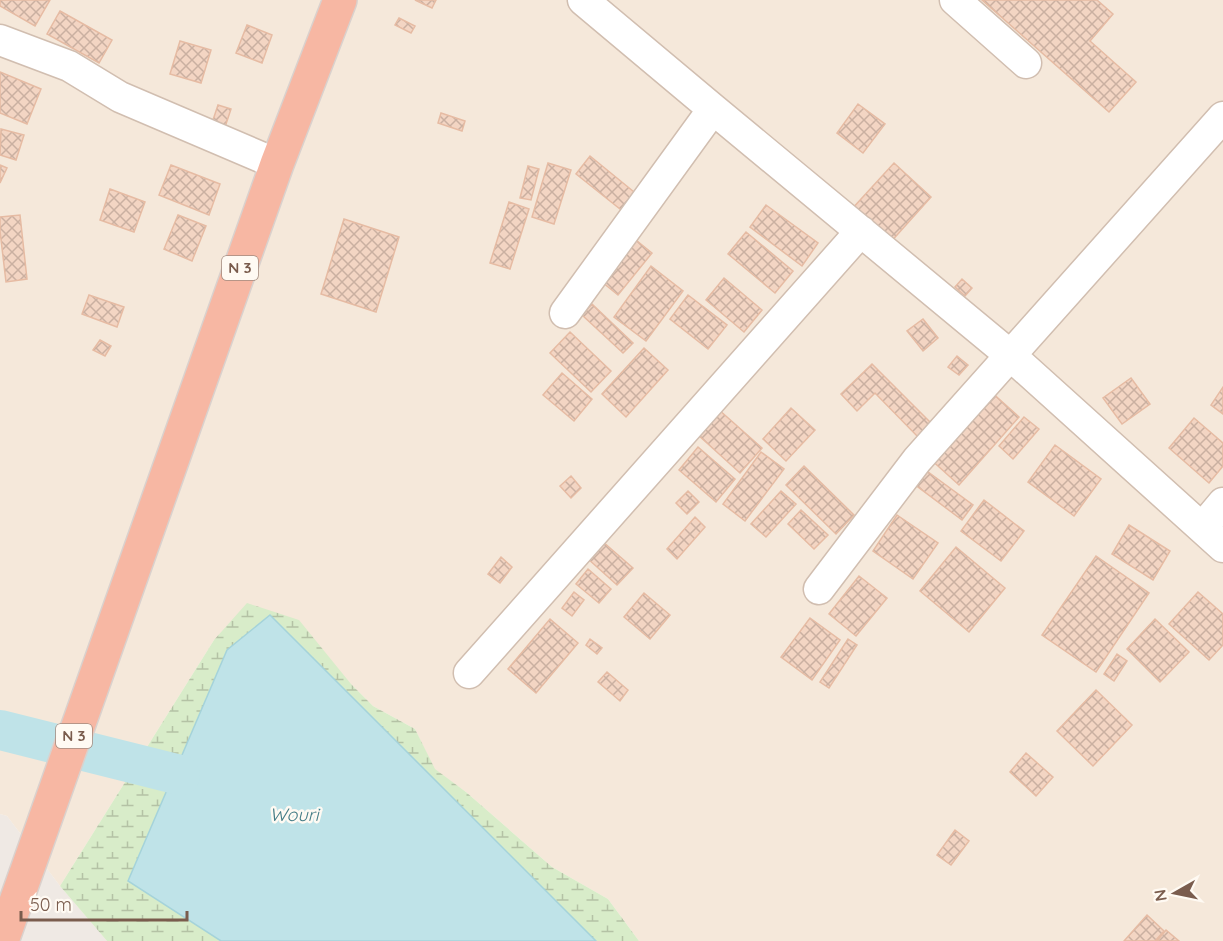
<svg xmlns="http://www.w3.org/2000/svg" width="1223" height="941" font-family="Quicksand,sans-serif">
	<style>
		.residential { fill: #f5e8da }
		.industrial { fill: #efe9e4 }
		.wetland { fill: url(#wetland-marsh) }
		.water { fill: #bfe3e8; stroke: #a5d3da; stroke-width: 1.5 }
		.lines { fill: none; stroke-linecap: round; stroke-linejoin: round }
		.river { stroke: #bfe3e8; stroke-width: 40 }
		.building { fill: url(#building-cross-hatch); stroke: #e6bba3; stroke-width: 1.5 }
		.minor-casing { stroke: #d1beb0; stroke-width: 33 }
		.highway-casing { stroke: #dad1cd; stroke-width: 36 }
		.minor { stroke: #fff; stroke-width: 30 }
		.highway { stroke: #f7b7a3; stroke-width: 33 }
		.labels { text-anchor: middle; stroke-width: 5; stroke-linejoin: round; paint-order: stroke }
		.shield { fill: #fffaf3; stroke: #a28b7f; stroke-width: 1.5 }
		.shield-label { font-size: 15px; font-weight: bold; fill: #7a5c4d }
		.water-label { font-size: 18px; font-style: italic; fill: #437c86; stroke: #fffaf3 }
	</style>
	<defs>
		<pattern id="wetland-marsh" width="20" height="14" patternUnits="userSpaceOnUse" patternTransform="scale(1.5)"><rect width="20" height="14" fill="#d8ecc9"/><path d="M1 5h8M5 5V1M11 12h8M15 12V8" fill="none" stroke="#b4c2a5"/></pattern>
		<pattern id="building-cross-hatch" width="8" height="8" patternUnits="userSpaceOnUse" patternTransform="scale(1.5)"><rect width="8" height="8" fill="#f3d5c3"/><path d="M0 0l8 8M0 8l8-8" fill="none" stroke="#cab0a1"/></pattern>
	</defs>
	<rect width="100%" height="100%" fill="#fdf6ec"/>
	<path class="residential" d="M 0,0 L 1223,0 L 1223,941 L 639,941 L 608,899 L 552,867 L 466,792 L 434,769 L 415,729 L 373,706 L 351,684 L 214,640 L 60,886 L 7,816 L 0,814 Z"/>
	<path class="industrial" d="M 0,814 L 7,816 L 60,886 L 107,941 L 0,941 Z"/>
	<path class="wetland" d="M 247,603 L 299,620 L 351,684 L 373,706 L 415,729 L 435,769 L 466,792 L 552,867 L 608,899 L 639,941 L 107,941 L 60,886 L 214,640 Z"/>
	<path class="water" d="M 270,615 L 596,941 L 221,941 L 128,881 L 227,650 Z"/>
	<g class="lines">
		<path class="river" d="M 0,730 L 180,775"/>
	</g>
	<path class="building" d="M 0,0 L 50,0 L 35,26 L 0,6 Z
		M 415,0 L 436,0 L 432,8 Z
		M 982,0 L 1097,0 L 1113,14 L 1090,41 L 1136,82 L 1109,112 Z
		M 60,11 L 112,40 L 99,63 L 47,34 Z
		M 399,18 L 415,26 L 411,33 L 395,25 Z
		M 247,25 L 272,35 L 262,63 L 236,53 Z
		M 180,41 L 211,50 L 201,83 L 170,74 Z
		M 0,72 L 41,89 L 27,124 L 0,113 Z
		M 858,104 L 885,124 L 863,153 L 837,133 Z
		M 218,105 L 231,109 L 222,136 L 209,132 Z
		M 441,113 L 465,121 L 462,131 L 438,123 Z
		M 1,129 L 24,135 L 16,160 L 0,155 Z
		M 590,156 L 639,196 L 625,213 L 576,174 Z
		M 548,163 L 571,170 L 554,224 L 532,217 Z
		M 894,163 L 931,197 L 889,244 L 851,210 Z
		M 0,165 L 7,168 L 0,183 Z
		M 171,165 L 220,184 L 209,215 L 159,195 Z
		M 528,166 L 539,169 L 531,200 L 520,198 Z
		M 110,189 L 145,202 L 134,232 L 100,220 Z
		M 509,202 L 529,209 L 510,269 L 490,263 Z
		M 766,205 L 818,243 L 802,266 L 750,227 Z
		M 20,215 L 27,279 L 6,282 L 0,231 L 0,217 Z
		M 178,215 L 206,226 L 192,261 L 164,249 Z
		M 344,219 L 399,237 L 376,312 L 321,294 Z
		M 746,232 L 793,271 L 775,293 L 728,254 Z
		M 631,236 L 652,253 L 618,295 L 597,278 Z
		M 651,266 L 683,291 L 646,341 L 614,317 Z
		M 724,278 L 762,310 L 744,332 L 706,300 Z
		M 962,279 L 972,288 L 965,296 L 955,287 Z
		M 89,295 L 124,307 L 117,327 L 82,314 Z
		M 688,295 L 727,325 L 708,349 L 670,319 Z
		M 592,304 L 633,343 L 623,353 L 582,315 Z
		M 923,319 L 938,338 L 923,351 L 907,331 Z
		M 570,332 L 611,371 L 591,392 L 550,353 Z
		M 100,340 L 111,346 L 105,356 L 93,350 Z
		M 644,348 L 668,370 L 626,417 L 602,394 Z
		M 957,356 L 968,365 L 959,375 L 948,367 Z
		M 872,364 L 931,423 L 918,437 L 875,393 L 857,411 L 841,394 Z
		M 562,373 L 592,399 L 574,421 L 543,395 Z
		M 1131,378 L 1150,404 L 1122,424 L 1103,398 Z
		M 1223,387 L 1223,414 L 1211,405 Z
		M 989,390 L 1019,417 L 959,485 L 928,457 Z
		M 791,408 L 815,430 L 786,461 L 763,439 Z
		M 718,409 L 762,448 L 740,473 L 697,434 Z
		M 1024,417 L 1039,429 L 1013,459 L 999,446 Z
		M 1194,418 L 1223,443 L 1223,466 L 1209,483 L 1169,448 Z
		M 1055,445 L 1101,479 L 1074,516 L 1028,482 Z
		M 698,447 L 735,479 L 716,502 L 679,470 Z
		M 761,452 L 784,469 L 745,521 L 723,504 Z
		M 804,466 L 854,515 L 836,534 L 786,485 Z
		M 920,466 L 973,505 L 962,520 L 910,481 Z
		M 571,476 L 581,488 L 571,498 L 560,486 Z
		M 688,491 L 699,502 L 687,514 L 676,503 Z
		M 781,491 L 796,504 L 766,537 L 751,524 Z
		M 984,500 L 1024,531 L 1001,561 L 961,531 Z
		M 801,510 L 828,535 L 814,549 L 788,524 Z
		M 897,515 L 938,543 L 913,579 L 873,551 Z
		M 695,517 L 705,527 L 677,559 L 667,549 Z
		M 1129,525 L 1170,551 L 1153,580 L 1112,554 Z
		M 602,541 L 633,568 L 617,585 L 587,558 Z
		M 956,547 L 1005,588 L 969,632 L 920,591 Z
		M 1096,556 L 1149,593 L 1096,672 L 1042,635 Z
		M 501,557 L 512,567 L 500,583 L 488,574 Z
		M 588,569 L 611,589 L 599,603 L 576,584 Z
		M 859,576 L 887,598 L 856,636 L 829,614 Z
		M 574,592 L 584,600 L 572,616 L 562,608 Z
		M 1198,592 L 1223,614 L 1223,645 L 1209,660 L 1169,624 Z
		M 644,593 L 670,615 L 650,639 L 624,617 Z
		M 810,618 L 840,640 L 812,680 L 781,657 Z
		M 550,619 L 578,643 L 536,693 L 508,669 Z
		M 1155,619 L 1189,652 L 1160,682 L 1127,649 Z
		M 590,639 L 602,648 L 597,654 L 586,645 Z
		M 848,639 L 857,645 L 829,688 L 820,682 Z
		M 1117,654 L 1127,661 L 1114,681 L 1104,674 Z
		M 607,672 L 628,690 L 620,701 L 598,682 Z
		M 1096,690 L 1132,725 L 1093,766 L 1057,731 Z
		M 1026,753 L 1053,777 L 1036,796 L 1010,772 Z
		M 955,830 L 969,841 L 951,865 L 937,855 Z
		M 1147,915 L 1164,931 L 1155,941 L 1124,941 Z
		M 1166,930 L 1179,941 L 1157,941 Z"/>
	<g class="lines">
		<defs>
			<path id="minor" d="M 583,0 L 713,109 L 1010,355 L 1223,547
				M 955,0 L 1026,63
				M 0,40 L 69,66 L 120,97 L 277,164
				M 565,313 L 713,109
				M 1202,528 L 1223,503
				M 819,589 L 917,460 L 1223,117
				M 469,673 L 861,231"/>
			<path id="highway" d="M 2,941 L 277,164 L 340,0"/>
		</defs>
		<use href="#minor" class="minor-casing"/>
		<use href="#highway" class="highway-casing"/>
		<use href="#minor" class="minor"/>
		<use href="#highway" class="highway"/>
	</g>
	<g class="labels">
		<g class="shield">
			<rect x="222" y="256" width="36" height="24" rx="4.5"/>
			<rect x="56" y="724" width="36" height="24" rx="4.5"/>
		</g>
		<g class="shield-label">
			<text x="240" y="273">N 3</text>
			<text x="74" y="741">N 3</text>
		</g>
		<g class="water-label">
			<text x="294" y="821">Wouri</text>
		</g>
	</g>
	<g transform="translate(1175 893) rotate(261)" stroke="#fffaf3" stroke-width="4.5" paint-order="stroke">
	<path d="M0-4.5L10 22L0 15L-10 22Z" fill="#7a5c4d"/>
	<text y="-9" font-size="16" font-weight="bold" text-anchor="middle" fill="#7a5c4d">N</text>
	</g>
	<path d="M21 911v9h166v-9" fill="none" stroke="#7a5c4d" stroke-width="3"/>
	<text x="30" y="911" font-size="18" fill="#7a5c4d" stroke="#fffaf3" stroke-width="4.5" paint-order="stroke">50 m</text>
</svg>
